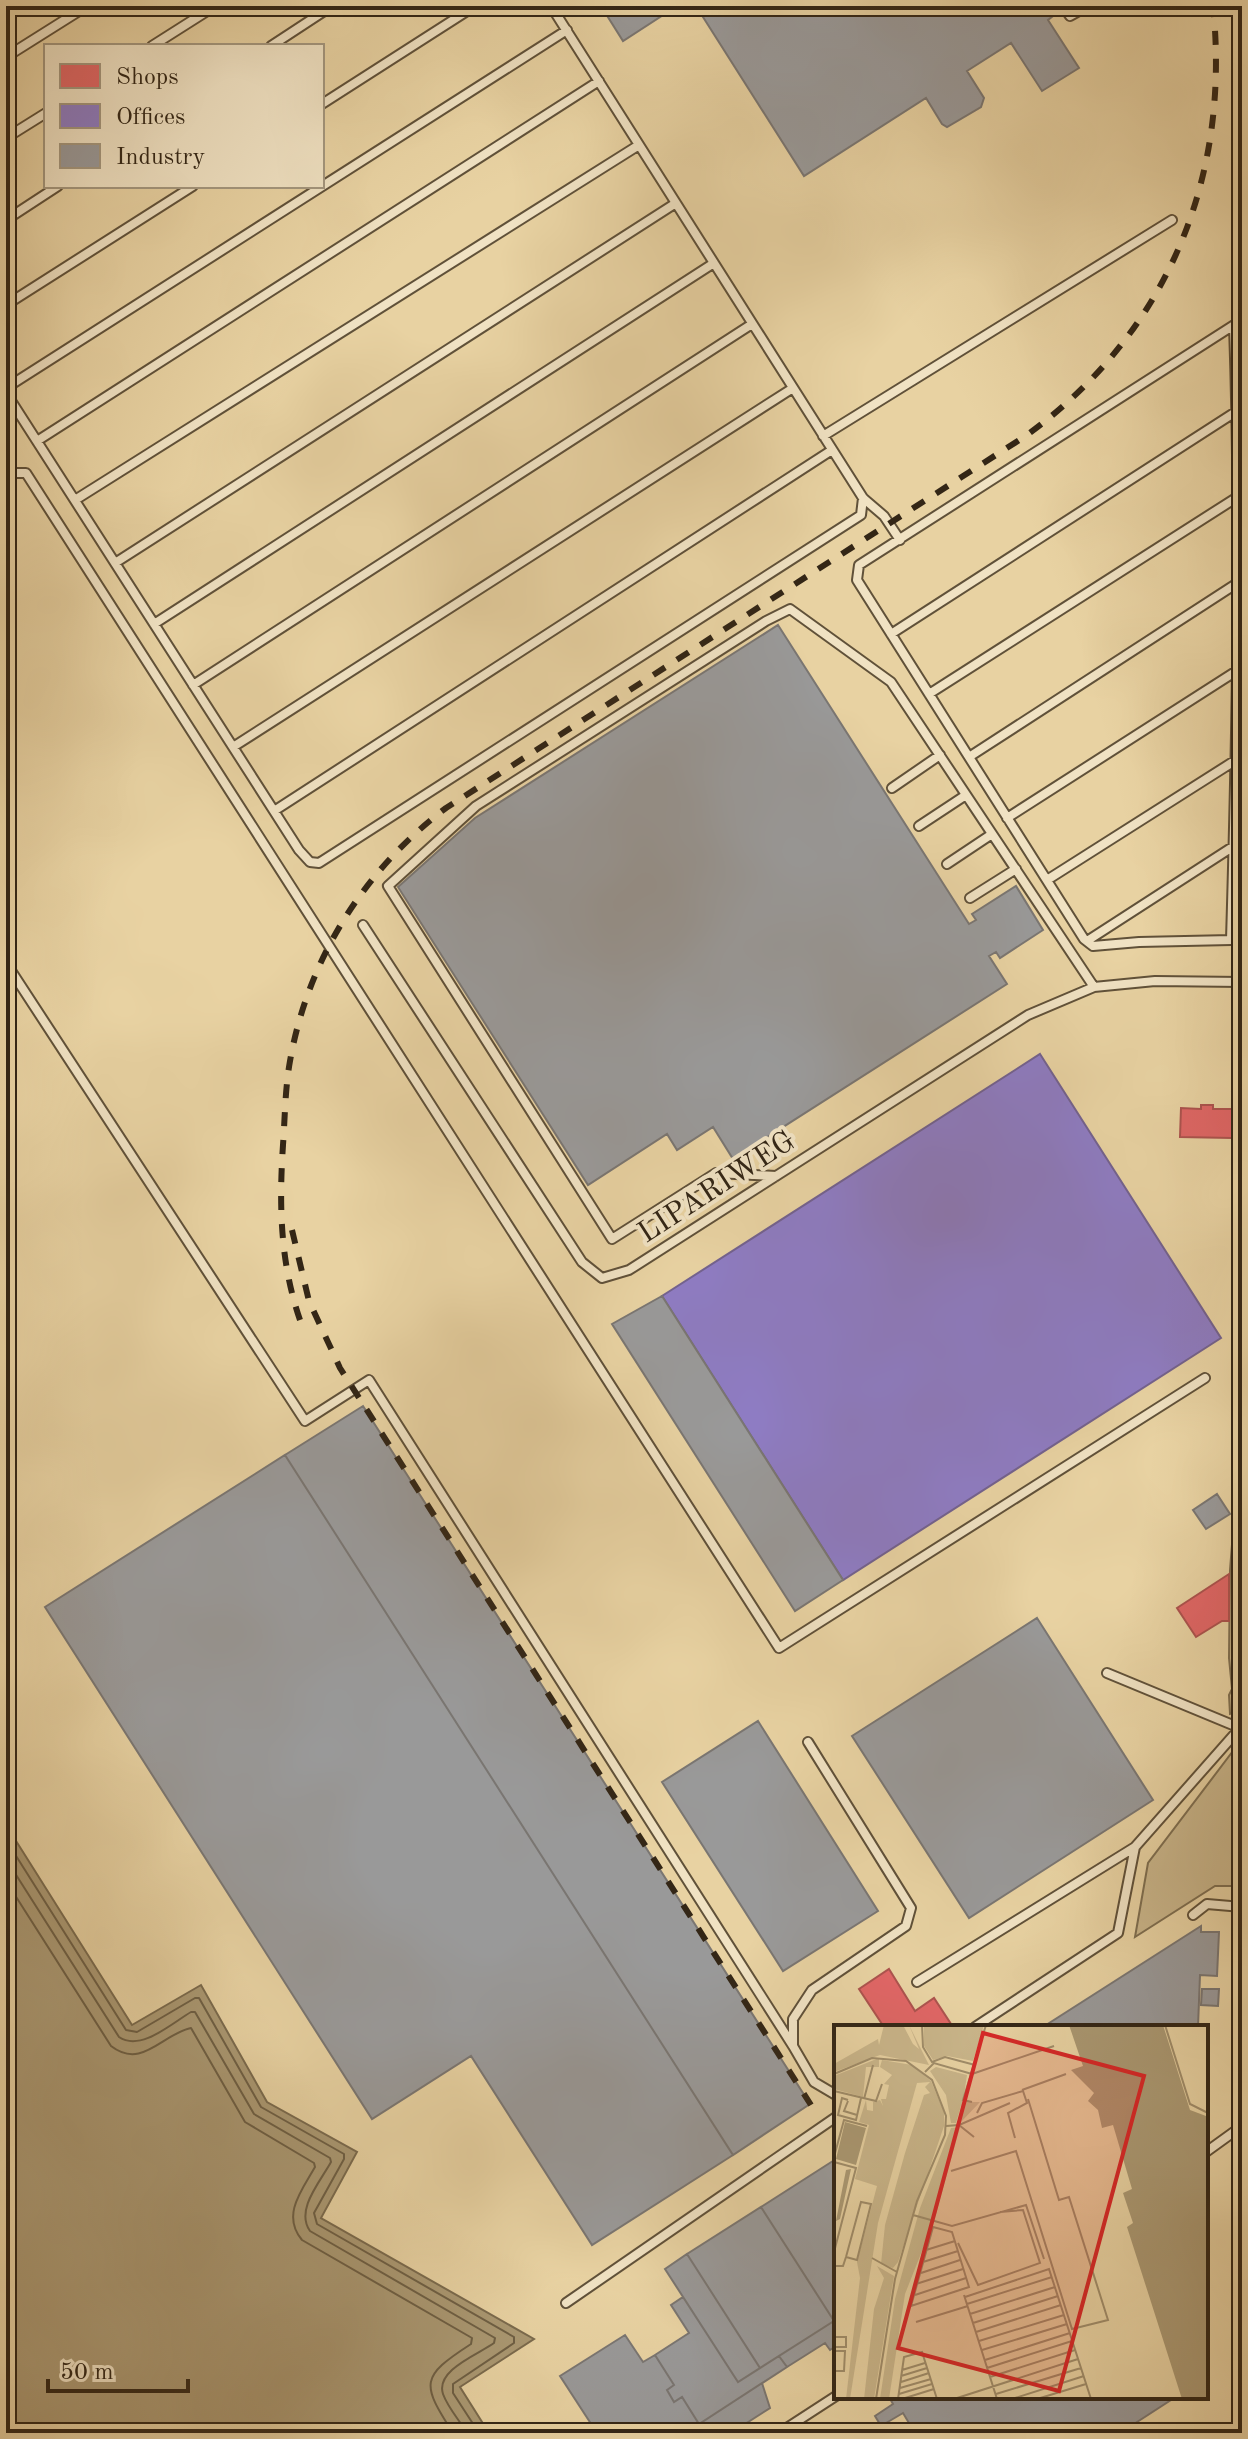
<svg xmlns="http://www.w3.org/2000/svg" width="1248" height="2439" font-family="'Old Standard TT',serif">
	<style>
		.green { fill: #c9b58a; stroke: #7e6e50; stroke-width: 2 }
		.water { fill: #aa9872; stroke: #7a6a4d; stroke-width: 2 }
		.shops { fill: #e06666; stroke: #ac534e; stroke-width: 2 }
		.offices { fill: #8e7cc3; stroke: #73628f; stroke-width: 2 }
		.industry { fill: #999; stroke: #7a7672; stroke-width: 2 }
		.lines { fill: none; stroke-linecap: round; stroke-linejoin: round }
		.shore { stroke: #6e5f44; stroke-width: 2 }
		.lane-casing { stroke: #605139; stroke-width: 12 }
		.street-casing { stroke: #605139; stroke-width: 20 }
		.lane { stroke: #f0e2c3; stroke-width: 8 }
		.street { stroke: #f0e2c3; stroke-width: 16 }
		.rail { stroke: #332616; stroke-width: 6; stroke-dasharray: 14 14; stroke-linecap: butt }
		.labels { text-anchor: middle; stroke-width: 8; stroke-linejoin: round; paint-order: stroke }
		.street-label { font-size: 30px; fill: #332616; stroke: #f0e2c3 }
		.inset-road { fill: none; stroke: #a08d6a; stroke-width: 2 }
		.view { fill: #d62828; fill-opacity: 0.15; stroke: #d62828; stroke-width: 4 }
		.inset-edge { fill: none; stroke: #332616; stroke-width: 4 }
	</style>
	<rect width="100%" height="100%" fill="#e8d2a2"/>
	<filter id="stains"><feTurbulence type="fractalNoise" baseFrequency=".0025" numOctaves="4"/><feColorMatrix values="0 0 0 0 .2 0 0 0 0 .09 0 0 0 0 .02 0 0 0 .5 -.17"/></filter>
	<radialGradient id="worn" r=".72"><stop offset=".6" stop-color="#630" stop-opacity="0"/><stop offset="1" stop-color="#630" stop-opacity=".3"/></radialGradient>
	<path class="green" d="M 1234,1012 L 1242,1013 L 1242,1088 L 1232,1091 Z
		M 1242,1416 L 1242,1710 L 1230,1714 L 1229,1695 L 1232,1689 L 1229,1658 L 1230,1570 Z
		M 1233,1751 L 1242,1759 L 1242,1886 L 1215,1886 L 1135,1937 L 1148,1863 Z"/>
	<path class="water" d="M 6,1825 L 132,2025 L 201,1985 L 267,2102 L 357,2152 L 321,2218 L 534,2339 L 460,2387 L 489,2433 L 6,2433 Z"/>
	<path class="shops" d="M 1201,1105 L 1213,1105 L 1213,1109 L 1233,1109 L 1232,1138 L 1180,1137 L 1181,1108 L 1201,1109 Z
		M 1229,1574 L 1229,1621 L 1222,1621 L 1196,1637 L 1177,1608 Z
		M 889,1969 L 915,2011 L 934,1998 L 951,2024 L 946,2027 L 884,2027 L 859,1989 Z"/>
	<path class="offices" d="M 1040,1054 L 1221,1338 L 843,1580 L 662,1296 Z"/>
	<path class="industry" d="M 601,6 L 677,6 L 623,41 Z
		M 696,6 L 1046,6 L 1053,16 L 1048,20 L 1079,68 L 1042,91 L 1011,43 L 967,71 L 984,98 L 981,107 L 947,127 L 942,124 L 926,98 L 804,176 Z
		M 778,625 L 969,924 L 976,920 L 972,914 L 1016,886 L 1043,930 L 1000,958 L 996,952 L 989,956 L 1007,984 L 733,1159 L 713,1127 L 677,1150 L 667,1134 L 588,1185 L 398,887 L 475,818 Z
		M 662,1296 L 843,1580 L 795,1611 L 612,1324 Z
		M 363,1406 L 810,2104 L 733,2155 L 285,1455 Z
		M 285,1455 L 733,2155 L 592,2245 L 471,2056 L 372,2119 L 45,1607 Z
		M 1217,1494 L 1230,1514 L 1206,1529 L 1193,1510 Z
		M 1037,1618 L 1153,1800 L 969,1918 L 852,1736 Z
		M 758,1721 L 878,1911 L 783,1971 L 662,1782 Z
		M 1201,1926 L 1201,1932 L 1219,1932 L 1217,1976 L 1200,1975 L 1198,2027 L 1043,2027 Z
		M 1202,1989 L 1219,1989 L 1218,2006 L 1201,2005 Z
		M 836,2159 L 836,2324 L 761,2207 Z
		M 761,2207 L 834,2321 L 760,2368 L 687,2254 Z
		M 687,2254 L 760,2368 L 738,2382 L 665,2269 Z
		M 683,2297 L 738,2382 L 779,2356 L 787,2367 L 699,2424 L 682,2397 L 674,2402 L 667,2390 L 674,2385 L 655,2355 L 689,2333 L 671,2305 Z
		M 834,2321 L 836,2346 L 830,2350 L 825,2343 L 787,2367 L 779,2356 Z
		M 625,2335 L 643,2362 L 655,2355 L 674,2385 L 667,2390 L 674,2402 L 682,2397 L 699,2424 L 762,2383 L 770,2408 L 731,2433 L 597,2433 L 560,2376 Z
		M 889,2397 L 1169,2397 L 1171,2400 L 1120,2433 L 915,2433 L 903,2413 L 881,2426 L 875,2416 L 893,2404 Z"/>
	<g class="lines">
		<path class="shore" d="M 6,1840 L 126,2030 L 137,2032 L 195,1998 L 199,1998 L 261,2107 L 344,2154 L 344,2159 L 314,2213 L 317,2224 L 514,2337 L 514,2343 L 453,2384 L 453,2393 L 479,2433
			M 6,1859 L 119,2037 C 141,2052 172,2023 191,2012 L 195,2012 L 254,2114 L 330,2158 L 331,2162 C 320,2182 295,2210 310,2231 L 495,2338 L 494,2343 C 479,2354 435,2370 443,2394 C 448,2408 460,2421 467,2433
			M 6,1881 L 111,2046 C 142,2070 162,2034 191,2028 L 245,2122 L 314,2163 L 315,2167 C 302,2190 281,2215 302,2240 L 472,2338 L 471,2344 C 420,2377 421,2383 453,2433"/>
		<defs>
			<path id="lane" d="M 551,6 L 863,498 L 884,516 L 900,540
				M 1063,6 L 1070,16 L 1088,6
				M 152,46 L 215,6
				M 271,46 L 332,6
				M 6,57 L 87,6
				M 322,104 L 475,6
				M 6,138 L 46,113
				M 6,220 L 58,186
				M 6,305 L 193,186
				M 1234,325 C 1241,531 1237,735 1231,940 L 1139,942 L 1093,946 L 1084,939 L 857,580 L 859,565 Z
				M 6,388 L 567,30
				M 6,393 L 299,850 L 310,862 L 319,863 L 861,515 L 863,498
				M 823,436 L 1172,220
				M 37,441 L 599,81
				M 6,473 L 26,473 L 779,1648 L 1205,1378
				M 75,500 L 639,145
				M 115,563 L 676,203
				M 154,624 L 714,263
				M 891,634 L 1237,411
				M 193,685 L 752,324
				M 929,694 L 1239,496
				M 233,747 L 793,388
				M 969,757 L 1239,582
				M 892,788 L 940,755
				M 274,811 L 832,450
				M 1007,818 L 1238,670
				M 919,826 L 966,795
				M 947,864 L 992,834
				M 1047,880 L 1236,760
				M 970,898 L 1016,869
				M 363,925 L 582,1262 L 602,1278 L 629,1270 L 1028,1015 L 1094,987 L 1155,981 L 1242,982
				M 1087,941 L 1234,846
				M 6,963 L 305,1421 L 369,1380 L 793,2046
				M 776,1176 L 716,1173 L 612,1239 L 388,886 L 476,806 L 766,621 L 790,609 L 891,682 L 1094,987
				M 808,1742 L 911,1908 L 906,1926 L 812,1990 L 793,2019 L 793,2046 L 814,2082 L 836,2095
				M 1193,1915 L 1207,1904 L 1242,1907
				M 917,1982 L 1135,1847 L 1240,1728 L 1107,1673
				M 975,2027 L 1118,1933 L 1135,1847
				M 1206,2152 L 1242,2126
				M 566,2303 L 836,2117
				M 779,2433 L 836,2396
				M 1238,2433 L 1242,2295"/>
			<path id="street" d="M 1242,1728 L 1240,1728 L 1242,1732"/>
		</defs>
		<use href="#lane" class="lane-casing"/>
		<use href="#street" class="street-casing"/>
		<use href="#lane" class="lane"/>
		<use href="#street" class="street"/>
		<path class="rail" d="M 292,1230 L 309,1301 L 340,1368 L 811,2105
			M 300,1320 C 280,1262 279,1205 283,1145 C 285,1117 285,1089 290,1061 C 308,959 364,870 446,808 L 1024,437 C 1167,335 1231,178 1213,6"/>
	</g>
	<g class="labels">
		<g class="street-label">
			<text transform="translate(716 1186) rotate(-33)" y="10">LIPARIWEG</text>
		</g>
	</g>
	<g transform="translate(834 2025)">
		<rect width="374" height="374" fill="#e8d2a2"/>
		<path d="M 50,0 L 69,0 L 79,19 L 85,24 L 75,0 L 95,40 L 46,30 L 0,47 L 0,39 L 44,14 L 45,20 ZM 90,0 L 150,0 L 139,36 L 113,31 L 99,35 L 90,21 ZM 45,33 L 45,42 L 32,42 L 29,72 L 0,64 L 0,51 ZM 48,35 L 78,40 L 97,56 L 110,87 L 110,101 L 64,237 L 59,243 L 47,239 L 51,200 L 71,128 L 90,70 L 96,68 L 91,62 L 96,57 L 83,58 L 44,198 L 16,374 L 12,374 L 26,253 L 23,237 L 43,161 L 21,154 L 35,100 L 25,97 L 32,75 L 33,85 L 39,86 L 39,77 L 46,75 L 49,81 L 47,74 L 52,74 L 55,60 L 50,59 L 58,50 L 46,42 ZM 102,42 L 133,50 L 129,77 L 146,77 L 127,97 L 127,81 L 122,98 L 117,98 L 112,70 L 96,46 ZM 126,102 L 101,193 L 71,269 L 55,374 L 46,374 L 61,274 L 86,183 L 117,103 ZM 43,241 L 60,251 L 40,374 L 30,374 L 40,284 L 50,253 Z" fill="#c9b58a"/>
		<path d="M 235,0 L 329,0 L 356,85 L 372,91 L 374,374 L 348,374 L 293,202 L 299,198 L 289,168 L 298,164 L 279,100 L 268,103 L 264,85 L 254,76 L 260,68 L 237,45 L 249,41 ZM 11,97 L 32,103 L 22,140 L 2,134 ZM 17,144 L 6,194 L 2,196 L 12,145 Z" fill="#aa9872"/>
		<path class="inset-road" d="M 88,0 L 89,22 L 98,37 L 111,32 L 141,40M 331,0 L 356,79 L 374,88M 91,47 L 100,38 L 138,49M 0,49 L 38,33 L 72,36 L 98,55 L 112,91 L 111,110 L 83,176 L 61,254 L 42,374M 138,49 L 220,21M 188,65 L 232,49M 0,66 L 42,76 L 48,59M 30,74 L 39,40M 14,75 L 8,73 L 4,90 L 22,95 L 27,73M 14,76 L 10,86 L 23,90M 138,77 L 129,75 L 152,0M 143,88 L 148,78 L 189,66 L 193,78 L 174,88 L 181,113M 112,101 L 125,100 L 128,83M 140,112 L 125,100 L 176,78M 0,132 L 10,95 L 33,101M 0,137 L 22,143 L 0,227M 117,146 L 182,126 L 238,304 L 274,295 L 235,172 L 225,175 L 194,74M 79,190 L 118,201 L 192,180 L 210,234M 99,202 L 118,207 L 135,262 L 77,281 ZM 124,218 L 144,260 L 206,238 L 189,185 L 166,187M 92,225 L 121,216M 38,233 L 63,247M 89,237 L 124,226M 0,241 L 9,241 L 12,232 L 27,177 L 37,179 L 23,235 L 12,232M 87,248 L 126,235M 82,259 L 129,244M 81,270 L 132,253M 130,270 L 163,374M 131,272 L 215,244 L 257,374M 133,279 L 218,252M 136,289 L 221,262M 82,297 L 134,281M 139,298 L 224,271M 142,307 L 227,280M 0,312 L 12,312 L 12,322 L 0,322M 145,316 L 230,290M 148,325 L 233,299M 0,326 L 11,326 L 10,346 L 0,346M 151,335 L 236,308M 153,343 L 238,316M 68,345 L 91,338M 67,351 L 93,343M 156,352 L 241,325M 67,357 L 95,348M 66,363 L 97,354M 65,369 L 98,359M 162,369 L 247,343M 64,374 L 70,332 L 88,327 L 103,374M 68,374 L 100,364M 120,374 L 244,334M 178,374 L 250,351M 203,374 L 252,359"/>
		<path class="view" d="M 149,8 L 310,51 L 225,366 L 64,323 Z"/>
		<rect width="374" height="374" class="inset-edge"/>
	</g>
	<rect width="1248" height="2439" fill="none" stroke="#e8d2a2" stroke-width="32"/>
	<rect x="8" y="8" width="1232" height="2423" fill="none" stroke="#332616" stroke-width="4"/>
	<rect x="16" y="16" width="1216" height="2407" fill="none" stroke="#332616" stroke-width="2"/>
	<rect x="44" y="44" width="280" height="144" fill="#f0e2c3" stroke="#a4977e" stroke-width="2"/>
	<rect x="60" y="64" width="40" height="24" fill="#e06666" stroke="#a4977e" stroke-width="2"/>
	<text x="116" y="84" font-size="24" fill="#332616">Shops</text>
	<rect x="60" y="104" width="40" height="24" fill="#8e7cc3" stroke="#a4977e" stroke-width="2"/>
	<text x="116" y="124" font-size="24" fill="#332616">Offices</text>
	<rect x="60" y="144" width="40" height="24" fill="#999999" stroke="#a4977e" stroke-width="2"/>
	<text x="116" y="164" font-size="24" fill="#332616">Industry</text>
	<path d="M48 2379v12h140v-12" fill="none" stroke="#332616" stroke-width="4"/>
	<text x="60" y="2379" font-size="24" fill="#332616" stroke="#f0e2c3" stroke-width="6" paint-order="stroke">50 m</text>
	<rect width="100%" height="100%" filter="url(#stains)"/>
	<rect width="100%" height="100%" fill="url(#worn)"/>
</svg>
